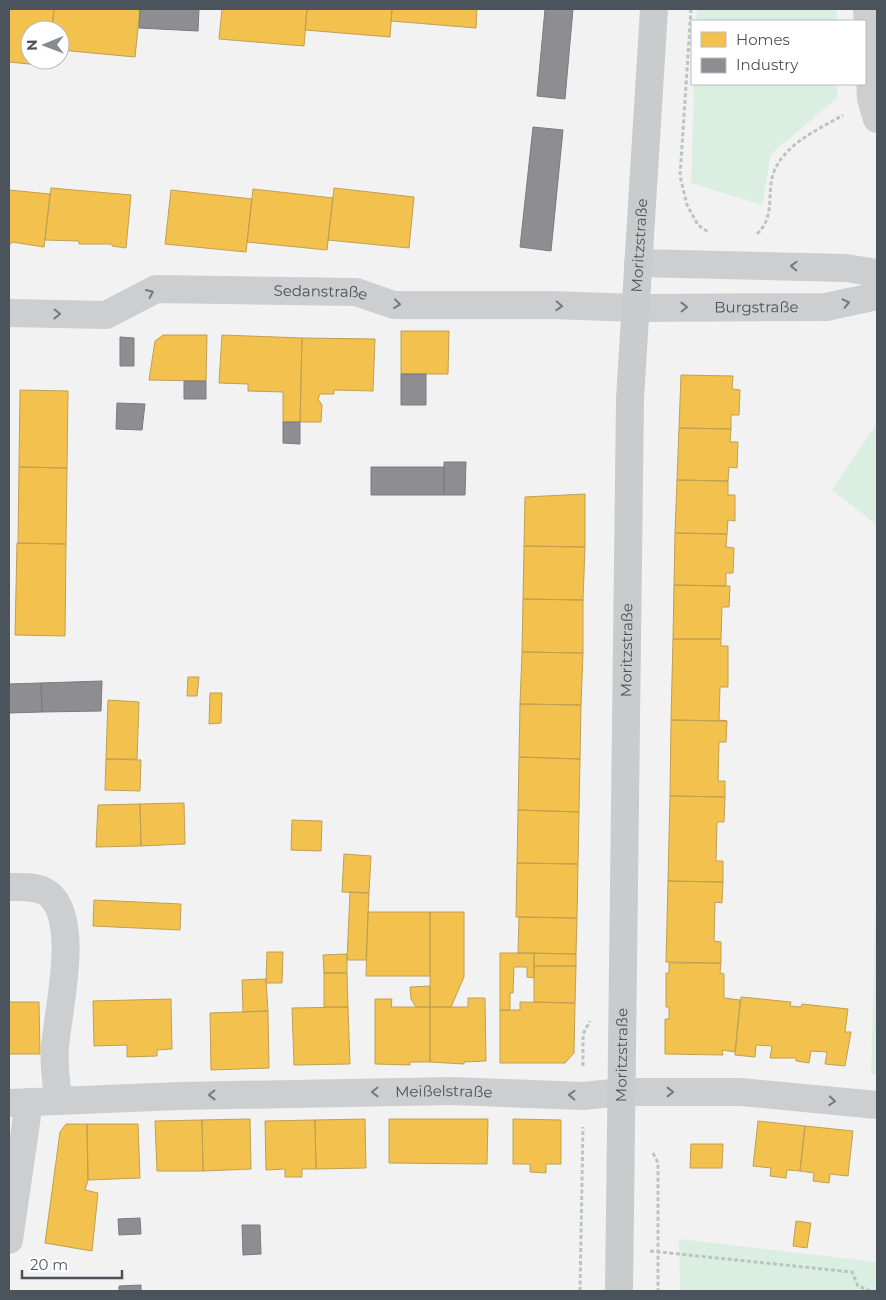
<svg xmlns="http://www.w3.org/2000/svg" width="886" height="1300" font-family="Montserrat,sans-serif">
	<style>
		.green { fill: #daeee2 }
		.homes { fill: #f2c14e; stroke: #c0a052 }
		.industry { fill: #8d8d92; stroke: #797c82 }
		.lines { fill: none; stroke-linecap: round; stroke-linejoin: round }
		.path { stroke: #bcc4c2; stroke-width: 3; stroke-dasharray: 4 2.5; stroke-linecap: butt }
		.minor { stroke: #ccced0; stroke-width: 28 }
		.major { stroke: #c9cccd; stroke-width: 28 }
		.oneway { stroke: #72797f }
		.labels { text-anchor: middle; stroke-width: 5; stroke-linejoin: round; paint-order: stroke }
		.street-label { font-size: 15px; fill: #4b545c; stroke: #fff }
	</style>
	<rect width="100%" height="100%" fill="#f3f2f2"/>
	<path class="green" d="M 697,9 L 837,9 L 837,21 L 696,21 Z
		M 694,84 L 837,84 L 837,98 L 771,154 L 762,205 L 691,183 Z
		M 877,423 L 877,525 L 832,490 Z
		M 877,859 L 877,1075 L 871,1074 Z
		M 679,1239 L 877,1262 L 877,1291 L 680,1291 Z"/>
	<path class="homes" d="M 9,9 L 54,9 L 52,30 L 30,30 L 30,60 L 50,60 L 49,66 L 9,62 Z
		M 54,9 L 140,9 L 135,57 L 60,50 L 60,30 L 52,30 Z
		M 222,9 L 307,9 L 304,46 L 219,39 Z
		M 307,9 L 392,9 L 390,37 L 305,30 Z
		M 392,9 L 477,9 L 476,28 L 391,21 Z
		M 51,188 L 131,195 L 126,248 L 112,246 L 112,244 L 79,244 L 79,241 L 45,240 Z
		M 334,188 L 414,197 L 409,248 L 328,240 Z
		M 253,189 L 333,198 L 327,250 L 247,242 Z
		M 9,190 L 50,194 L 44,247 L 12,242 L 11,244 L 9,244 Z
		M 171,190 L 252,199 L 246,252 L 165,244 Z
		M 401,331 L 449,331 L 448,374 L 401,374 Z
		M 163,335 L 207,335 L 206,381 L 149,380 L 155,341 Z
		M 222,335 L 302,338 L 300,422 L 283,422 L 283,392 L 248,391 L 248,384 L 219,383 Z
		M 302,338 L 375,339 L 373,391 L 334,390 L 334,394 L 320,394 L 318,399 L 322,405 L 321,422 L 300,422 Z
		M 681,375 L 733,376 L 732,389 L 740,390 L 739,415 L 731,415 L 731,429 L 679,428 Z
		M 20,390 L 68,391 L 67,468 L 19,467 Z
		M 679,428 L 731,429 L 730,442 L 738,442 L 737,468 L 729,467 L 728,481 L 677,480 Z
		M 19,467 L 67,468 L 66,544 L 18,543 Z
		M 677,480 L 728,481 L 728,495 L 735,495 L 735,521 L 728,520 L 727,534 L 675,533 Z
		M 585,494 L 585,547 L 524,546 L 525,497 Z
		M 675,533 L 727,534 L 726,547 L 734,548 L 733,573 L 726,573 L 726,586 L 674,585 Z
		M 17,543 L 66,544 L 65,636 L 15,635 Z
		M 524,546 L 585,547 L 583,600 L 523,599 Z
		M 674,585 L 730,586 L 729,607 L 722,607 L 721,639 L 673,639 Z
		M 523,599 L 583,600 L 583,653 L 522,652 Z
		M 673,639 L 721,639 L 721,646 L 728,646 L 728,687 L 720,687 L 719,720 L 727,721 L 671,720 Z
		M 522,652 L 583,653 L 581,705 L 520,704 Z
		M 188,677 L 199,677 L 197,696 L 187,696 Z
		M 210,693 L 222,693 L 221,723 L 209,724 Z
		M 108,700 L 139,702 L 137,759 L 106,759 Z
		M 520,704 L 581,705 L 580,759 L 519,757 Z
		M 671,720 L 727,721 L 726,742 L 719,742 L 718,781 L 725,781 L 725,797 L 670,796 Z
		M 519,757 L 580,759 L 579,812 L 518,810 Z
		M 106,759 L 141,760 L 140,791 L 105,790 Z
		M 670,796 L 725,797 L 724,822 L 717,822 L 716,861 L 723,861 L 723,882 L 668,881 Z
		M 184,803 L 185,844 L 141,846 L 140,804 Z
		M 140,804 L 141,846 L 96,847 L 98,805 Z
		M 518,810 L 579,812 L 578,864 L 517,863 Z
		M 292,820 L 322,821 L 321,851 L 291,850 Z
		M 344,854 L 371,856 L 369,893 L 342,892 Z
		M 517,863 L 578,864 L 577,918 L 516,917 Z
		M 668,881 L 723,882 L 722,903 L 715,902 L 714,941 L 721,942 L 721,963 L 666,962 Z
		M 350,892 L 369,893 L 366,960 L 347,960 Z
		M 94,900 L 181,904 L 180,930 L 93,926 Z
		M 368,912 L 430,912 L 430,976 L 366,976 Z
		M 430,912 L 464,912 L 464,977 L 451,1007 L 430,1007 Z
		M 519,917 L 577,918 L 576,954 L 518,953 Z
		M 267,952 L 283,952 L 282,983 L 266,983 Z
		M 500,953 L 534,953 L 534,978 L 527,977 L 527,967 L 514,967 L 513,993 L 510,993 L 510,1010 L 500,1010 Z
		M 534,953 L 576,954 L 576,966 L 534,966 Z
		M 347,954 L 347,973 L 324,973 L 323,955 Z
		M 669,963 L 721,963 L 720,973 L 724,974 L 724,998 L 740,1000 L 735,1052 L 722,1050 L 723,1055 L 665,1054 L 665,1019 L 669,1019 L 669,1007 L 666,1007 L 666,973 L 669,973 Z
		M 534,966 L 576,966 L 575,1003 L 534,1002 Z
		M 324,973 L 347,973 L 348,1007 L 324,1007 Z
		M 266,979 L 268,1011 L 243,1012 L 242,980 Z
		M 430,986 L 430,1007 L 416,1007 L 411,999 L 410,987 Z
		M 741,997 L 791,1002 L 790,1006 L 801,1007 L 802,1004 L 848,1009 L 845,1032 L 851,1032 L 845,1066 L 825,1064 L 827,1052 L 811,1051 L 809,1063 L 796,1061 L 796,1058 L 770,1058 L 772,1046 L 756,1045 L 755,1057 L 735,1055 Z
		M 468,998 L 485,998 L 486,1061 L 464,1062 L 464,1064 L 430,1062 L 430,1007 L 468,1007 Z
		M 171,999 L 172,1049 L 157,1050 L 157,1056 L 127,1057 L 127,1045 L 94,1046 L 93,1001 Z
		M 375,999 L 392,999 L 391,1007 L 430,1007 L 430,1062 L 410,1062 L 410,1065 L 375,1064 Z
		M 9,1002 L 39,1002 L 40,1054 L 9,1054 Z
		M 520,1002 L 575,1003 L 574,1053 L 565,1063 L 500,1063 L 500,1010 L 520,1010 Z
		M 348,1007 L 350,1064 L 294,1065 L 292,1008 Z
		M 268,1011 L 269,1068 L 211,1070 L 210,1013 Z
		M 250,1119 L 251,1169 L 203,1171 L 202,1120 Z
		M 365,1119 L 366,1168 L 316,1169 L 315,1120 Z
		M 389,1119 L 488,1119 L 487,1164 L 389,1163 Z
		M 513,1119 L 561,1120 L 561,1164 L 546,1164 L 546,1173 L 530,1172 L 530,1164 L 513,1164 Z
		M 202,1120 L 203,1171 L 157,1171 L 155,1121 Z
		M 315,1120 L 316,1169 L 302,1169 L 302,1177 L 285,1177 L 285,1169 L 266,1170 L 265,1121 Z
		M 758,1121 L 805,1126 L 800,1171 L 787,1170 L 786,1178 L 770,1176 L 771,1168 L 753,1166 Z
		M 66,1124 L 87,1124 L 88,1180 L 85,1190 L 98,1193 L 92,1251 L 45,1243 L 60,1132 Z
		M 87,1124 L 138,1124 L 140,1178 L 88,1180 Z
		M 805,1126 L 853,1131 L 848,1176 L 830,1174 L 829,1183 L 813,1181 L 814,1173 L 800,1171 Z
		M 691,1144 L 723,1144 L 722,1168 L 690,1168 Z
		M 796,1221 L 811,1223 L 807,1248 L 793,1246 Z"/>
	<path class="industry" d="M 140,9 L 199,9 L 198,31 L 139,28 Z
		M 545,9 L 573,9 L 565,99 L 537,96 Z
		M 533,127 L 563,130 L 551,251 L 520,247 Z
		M 120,337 L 134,338 L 134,366 L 120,366 Z
		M 401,374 L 426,374 L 426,405 L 401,405 Z
		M 184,381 L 206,381 L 206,399 L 184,399 Z
		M 117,403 L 145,404 L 142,430 L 116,429 Z
		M 283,422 L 300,422 L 300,444 L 283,443 Z
		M 444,462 L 466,462 L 465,495 L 444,495 Z
		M 371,467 L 444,467 L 444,495 L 371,495 Z
		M 102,681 L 101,711 L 42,712 L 41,683 Z
		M 41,683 L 42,712 L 9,713 L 9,684 Z
		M 140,1218 L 141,1234 L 119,1235 L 118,1219 Z
		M 242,1225 L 260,1225 L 261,1254 L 243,1255 Z
		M 141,1285 L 141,1291 L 119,1291 L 119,1286 Z"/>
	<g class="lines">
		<path class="path" d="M 691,9 L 680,176 L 687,205 L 698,225 L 708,232
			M 757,234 C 777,215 765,191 775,169 C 788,142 818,130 843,115
			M 583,1066 L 583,1034 L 590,1021
			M 653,1153 L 658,1163 L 658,1291
			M 650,1251 L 852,1272 L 858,1286 L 871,1291
			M 580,1291 L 583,1127"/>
		<g class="minor">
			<path d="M 867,9 L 871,99 L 877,119"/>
			<path d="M 638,263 L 846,268 L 877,273"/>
			<path id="s1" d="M 9,313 L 106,315 L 156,289 L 356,292 L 394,305 L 551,305 L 636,308 L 826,307 L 877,296"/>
			<path d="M 9,887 C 22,887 42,885 52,897 C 79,927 58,1009 55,1047 C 53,1064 57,1083 58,1101"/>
			<path id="s2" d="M 9,1103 L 179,1096 L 453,1091 L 583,1096 L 621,1092 L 741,1092 L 877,1105"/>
			<path d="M 9,1240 L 29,1102"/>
		</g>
		<path class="major" id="s3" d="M 619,1291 L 630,399 L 654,9"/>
	</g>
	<defs><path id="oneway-chevron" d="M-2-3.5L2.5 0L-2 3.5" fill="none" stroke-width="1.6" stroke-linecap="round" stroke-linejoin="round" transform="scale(1.25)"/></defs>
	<g class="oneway">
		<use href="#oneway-chevron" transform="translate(794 266) rotate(-178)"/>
		<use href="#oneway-chevron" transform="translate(150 293) rotate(-25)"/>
		<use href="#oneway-chevron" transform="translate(846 303) rotate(-13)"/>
		<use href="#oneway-chevron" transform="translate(397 304) rotate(7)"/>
		<use href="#oneway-chevron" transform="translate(559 306) rotate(3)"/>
		<use href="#oneway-chevron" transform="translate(684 307) rotate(-1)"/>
		<use href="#oneway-chevron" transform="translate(57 314) rotate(1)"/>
		<use href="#oneway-chevron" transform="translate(375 1092) rotate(179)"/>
		<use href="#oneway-chevron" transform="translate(670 1092)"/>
		<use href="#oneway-chevron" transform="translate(212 1095) rotate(179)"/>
		<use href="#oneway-chevron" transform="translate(572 1095) rotate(-178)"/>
		<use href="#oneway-chevron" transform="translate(832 1101) rotate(5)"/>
	</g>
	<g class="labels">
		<g class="street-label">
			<text dy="5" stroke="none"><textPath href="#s3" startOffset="1046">Moritzstraße</textPath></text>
			<text dy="5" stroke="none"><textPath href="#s1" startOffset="318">Sedanstraße</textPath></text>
			<text dy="5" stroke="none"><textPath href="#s1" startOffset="756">Burgstraße</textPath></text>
			<text dy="5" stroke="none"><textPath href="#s3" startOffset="641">Moritzstraße</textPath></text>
			<text dy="5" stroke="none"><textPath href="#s3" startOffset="236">Moritzstraße</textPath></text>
			<text dy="5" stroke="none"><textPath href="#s2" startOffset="435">Meißelstraße</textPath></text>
		</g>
	</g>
	<rect width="886" height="1300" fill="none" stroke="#4b545c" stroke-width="20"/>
	<rect x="691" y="20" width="175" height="65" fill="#ffffff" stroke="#b7bbbe"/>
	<rect x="701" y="32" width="25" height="15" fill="#f2c14e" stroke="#b7bbbe"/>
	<text x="736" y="45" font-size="15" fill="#4b545c">Homes</text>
	<rect x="701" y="58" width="25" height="15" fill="#8d8d92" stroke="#b7bbbe"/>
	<text x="736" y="70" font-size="15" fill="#4b545c">Industry</text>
	<g transform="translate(45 45) rotate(269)"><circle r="24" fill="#ffffff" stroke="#b7bbbe"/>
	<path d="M0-4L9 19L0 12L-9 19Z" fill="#868b90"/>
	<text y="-8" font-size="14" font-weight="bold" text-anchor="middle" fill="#4b545c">N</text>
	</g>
	<path d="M22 1270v8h100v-8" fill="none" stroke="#4b545c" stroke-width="2.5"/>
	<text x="30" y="1270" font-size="15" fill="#4b545c" stroke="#ffffff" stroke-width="4" paint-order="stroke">20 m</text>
</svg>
